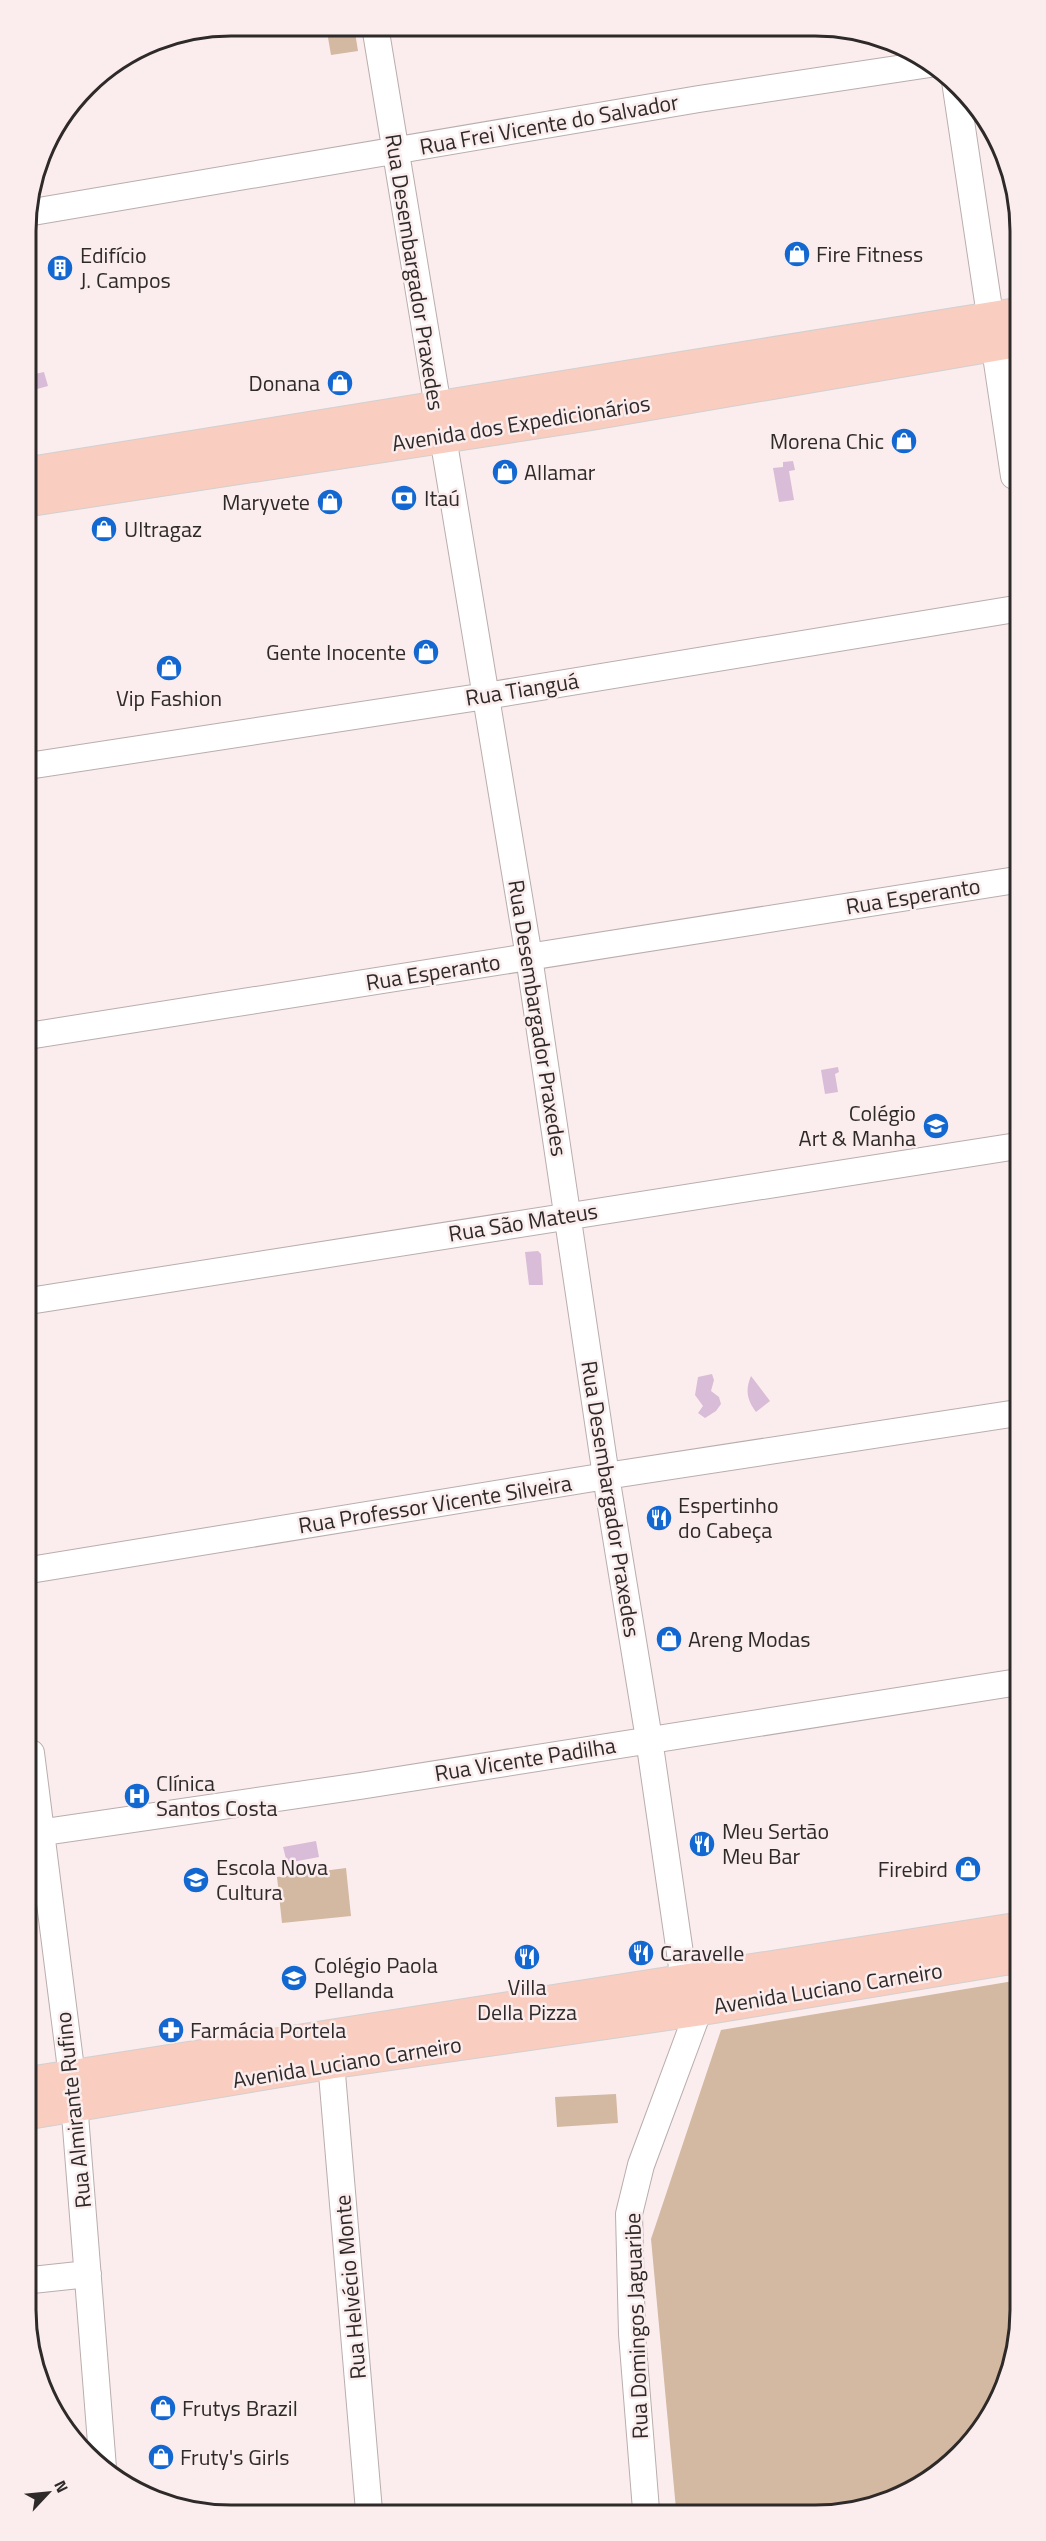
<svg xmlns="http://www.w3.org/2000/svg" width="1046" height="2541" font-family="'Titillium Web',sans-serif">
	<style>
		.green { fill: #d3b8a2 }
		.water { fill: #d9bcd7 }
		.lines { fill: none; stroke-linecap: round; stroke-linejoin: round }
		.minor-casing { stroke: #baadad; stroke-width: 28 }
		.major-casing { stroke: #d1d0d0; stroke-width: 35 }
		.minor { stroke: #fff; stroke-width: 26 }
		.major { stroke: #f9cdbf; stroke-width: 33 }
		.labels { text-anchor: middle; stroke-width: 5; stroke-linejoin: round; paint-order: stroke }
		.street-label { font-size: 22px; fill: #2f2a2a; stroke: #fbeded }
		.poi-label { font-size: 22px; fill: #2f2a2a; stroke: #fbeded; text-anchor: start }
		.rim { fill: none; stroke: #2f2a2a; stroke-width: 3 }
	</style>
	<rect width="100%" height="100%" fill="#fbeded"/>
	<path class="green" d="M 326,26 L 354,26 L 358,51 L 331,55 Z
		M 346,1868 L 351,1916 L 282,1923 L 277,1877 Z
		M 1019,1980 L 1020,2323 L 1005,2388 L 970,2445 L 929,2481 L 868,2509 L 676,2509 L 651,2239 L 721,2030 Z
		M 616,2094 L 618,2123 L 557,2127 L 555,2097 Z"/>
	<path class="water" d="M 44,372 L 48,386 L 26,392 L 26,376 Z
		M 793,461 L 795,470 L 789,471 L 794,500 L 779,502 L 773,468 L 783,467 L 783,462 Z
		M 838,1067 L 839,1072 L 835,1074 L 838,1092 L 825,1094 L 821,1070 Z
		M 538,1251 L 541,1254 L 543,1285 L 529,1285 L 525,1252 Z
		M 712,1374 L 714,1380 L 711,1391 L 719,1397 L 721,1404 L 716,1411 L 705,1418 L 698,1413 L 703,1406 L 695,1395 L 698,1377 Z
		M 751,1376 L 770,1401 L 756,1412 C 747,1400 745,1390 751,1376 Z
		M 316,1841 L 319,1857 L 287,1863 L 283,1847 Z"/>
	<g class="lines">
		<defs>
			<path id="minor" d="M 375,26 L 529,957 L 606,1476 L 649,1739 L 684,1981 L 699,2009 L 641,2165 L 629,2214 L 632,2334 L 646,2510
				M 955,81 L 1014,476
				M 27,213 L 699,99 L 930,64
				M 28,766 L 486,696 L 1015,609
				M 28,1036 L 1016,880
				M 29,1301 L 1017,1146
				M 30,1570 L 606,1476 L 1017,1413
				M 31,1753 L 72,2077 L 103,2468
				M 31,1834 L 360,1786 L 1018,1682
				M 331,2062 L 369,2511
				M 32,2280 L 88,2274"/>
			<path id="major" d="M 27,474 L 1014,315
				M 27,500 L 588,414 L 1014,341
				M 32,2083 L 1019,1929
				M 32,2112 L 331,2062 L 699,2009 L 1019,1956"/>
		</defs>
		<use href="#minor" class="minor-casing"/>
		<use href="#major" class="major-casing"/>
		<use href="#minor" class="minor"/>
		<use href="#major" class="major"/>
	</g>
	<defs>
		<symbol id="shop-disc" viewBox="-11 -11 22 22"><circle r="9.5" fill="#1267d0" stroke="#fbeded"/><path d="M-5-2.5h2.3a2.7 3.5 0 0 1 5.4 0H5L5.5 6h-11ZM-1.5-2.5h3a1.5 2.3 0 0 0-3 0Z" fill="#fff"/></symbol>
		<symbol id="building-disc" viewBox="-11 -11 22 22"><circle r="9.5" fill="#1267d0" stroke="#fbeded"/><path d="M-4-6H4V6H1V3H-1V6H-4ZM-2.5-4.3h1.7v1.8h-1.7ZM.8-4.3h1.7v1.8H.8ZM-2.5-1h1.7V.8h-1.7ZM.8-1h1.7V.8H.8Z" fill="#fff"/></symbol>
		<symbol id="bank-disc" viewBox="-11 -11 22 22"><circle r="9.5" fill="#1267d0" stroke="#fbeded"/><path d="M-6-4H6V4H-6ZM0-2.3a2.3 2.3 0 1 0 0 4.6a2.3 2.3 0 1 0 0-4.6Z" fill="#fff"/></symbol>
		<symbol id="school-disc" viewBox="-11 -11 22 22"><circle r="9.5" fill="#1267d0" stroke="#fbeded"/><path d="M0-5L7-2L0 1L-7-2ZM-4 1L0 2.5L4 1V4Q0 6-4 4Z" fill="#fff"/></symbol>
		<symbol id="restaurant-disc" viewBox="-11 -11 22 22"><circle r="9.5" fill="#1267d0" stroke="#fbeded"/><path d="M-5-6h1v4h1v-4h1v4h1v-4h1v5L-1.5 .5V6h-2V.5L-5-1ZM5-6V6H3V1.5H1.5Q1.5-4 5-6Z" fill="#fff"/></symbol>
		<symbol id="hospital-disc" viewBox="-11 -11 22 22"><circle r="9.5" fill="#1267d0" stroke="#fbeded"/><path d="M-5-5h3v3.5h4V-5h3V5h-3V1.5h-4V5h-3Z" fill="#fff"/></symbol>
		<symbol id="pharmacy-disc" viewBox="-11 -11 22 22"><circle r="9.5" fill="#1267d0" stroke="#fbeded"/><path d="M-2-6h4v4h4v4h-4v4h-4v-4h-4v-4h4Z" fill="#fff"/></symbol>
	</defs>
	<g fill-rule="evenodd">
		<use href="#shop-disc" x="782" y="239" width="30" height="30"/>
		<use href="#building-disc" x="45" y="253" width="30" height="30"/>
		<use href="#shop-disc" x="325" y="368" width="30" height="30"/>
		<use href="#shop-disc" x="889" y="426" width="30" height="30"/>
		<use href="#shop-disc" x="490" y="457" width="30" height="30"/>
		<use href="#bank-disc" x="389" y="483" width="30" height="30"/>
		<use href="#shop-disc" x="315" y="487" width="30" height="30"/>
		<use href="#shop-disc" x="89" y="514" width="30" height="30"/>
		<use href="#shop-disc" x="411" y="637" width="30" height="30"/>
		<use href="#shop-disc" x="154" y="653" width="30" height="30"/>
		<use href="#school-disc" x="921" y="1111" width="30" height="30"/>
		<use href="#restaurant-disc" x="644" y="1503" width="30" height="30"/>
		<use href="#shop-disc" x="654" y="1624" width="30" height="30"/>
		<use href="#hospital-disc" x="122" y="1781" width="30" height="30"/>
		<use href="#restaurant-disc" x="687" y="1829" width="30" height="30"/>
		<use href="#shop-disc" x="953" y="1854" width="30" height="30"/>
		<use href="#school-disc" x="181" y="1865" width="30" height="30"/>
		<use href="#restaurant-disc" x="626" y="1938" width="30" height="30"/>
		<use href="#restaurant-disc" x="512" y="1942" width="30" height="30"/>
		<use href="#school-disc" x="279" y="1963" width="30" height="30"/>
		<use href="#pharmacy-disc" x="156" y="2015" width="30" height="30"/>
		<use href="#shop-disc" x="148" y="2393" width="30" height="30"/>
		<use href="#shop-disc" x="146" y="2442" width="30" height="30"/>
	</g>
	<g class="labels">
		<g class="street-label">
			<text transform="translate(549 124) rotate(-10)" y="8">Rua Frei Vicente do Salvador</text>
			<text transform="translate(415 272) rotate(81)" y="8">Rua Desembargador Praxedes</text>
			<text transform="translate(521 423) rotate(-9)" y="8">Avenida dos Expedicionários</text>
			<text transform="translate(522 689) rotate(-9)" y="8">Rua Tianguá</text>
			<text transform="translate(913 896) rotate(-9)" y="8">Rua Esperanto</text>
			<text transform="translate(433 972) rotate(-9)" y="8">Rua Esperanto</text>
			<text transform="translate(538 1018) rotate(81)" y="8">Rua Desembargador Praxedes</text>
			<text transform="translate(523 1222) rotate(-9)" y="8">Rua São Mateus</text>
			<text transform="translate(611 1499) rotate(81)" y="8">Rua Desembargador Praxedes</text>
			<text transform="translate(435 1504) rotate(-9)" y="8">Rua Professor Vicente Silveira</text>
			<text transform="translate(525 1759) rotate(-9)" y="8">Rua Vicente Padilha</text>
			<text transform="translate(828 1988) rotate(-9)" y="8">Avenida Luciano Carneiro</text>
			<text transform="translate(347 2062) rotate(-9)" y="8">Avenida Luciano Carneiro</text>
			<text transform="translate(73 2110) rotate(-96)" y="8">Rua Almirante Rufino</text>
			<text transform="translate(350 2287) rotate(-95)" y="8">Rua Helvécio Monte</text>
			<text transform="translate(636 2326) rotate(-92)" y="8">Rua Domingos Jaguaribe</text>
		</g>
		<g class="poi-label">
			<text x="816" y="262">Fire Fitness</text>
			<text x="80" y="263">Edifício<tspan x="80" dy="25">J. Campos</tspan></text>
			<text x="320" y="391" text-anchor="end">Donana</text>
			<text x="884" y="449" text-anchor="end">Morena Chic</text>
			<text x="524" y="480">Allamar</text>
			<text x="424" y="506">Itaú</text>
			<text x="310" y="510" text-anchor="end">Maryvete</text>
			<text x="124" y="537">Ultragaz</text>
			<text x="406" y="660" text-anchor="end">Gente Inocente</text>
			<text x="169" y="706" text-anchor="middle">Vip Fashion</text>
			<text x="916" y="1121" text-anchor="end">Colégio<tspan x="916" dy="25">Art &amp; Manha</tspan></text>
			<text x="678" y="1513">Espertinho<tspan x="678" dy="25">do Cabeça</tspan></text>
			<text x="688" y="1647">Areng Modas</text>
			<text x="156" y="1791">Clínica<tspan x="156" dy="25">Santos Costa</tspan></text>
			<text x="722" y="1839">Meu Sertão<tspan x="722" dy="25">Meu Bar</tspan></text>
			<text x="216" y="1875">Escola Nova<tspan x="216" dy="25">Cultura</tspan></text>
			<text x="948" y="1877" text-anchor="end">Firebird</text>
			<text x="660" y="1961">Caravelle</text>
			<text x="314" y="1973">Colégio Paola<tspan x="314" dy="25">Pellanda</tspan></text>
			<text x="527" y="1995" text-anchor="middle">Villa<tspan x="527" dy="25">Della Pizza</tspan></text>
			<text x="190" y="2038">Farmácia Portela</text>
			<text x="182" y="2416">Frutys Brazil</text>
			<text x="180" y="2465">Fruty's Girls</text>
		</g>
	</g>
	<path d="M0 0H1046V2541H0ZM231 36H815A195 195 0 0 1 1010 231V2310A195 195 0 0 1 815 2505H231A195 195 0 0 1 36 2310V231A195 195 0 0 1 231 36Z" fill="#fbeded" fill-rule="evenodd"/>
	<path class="rim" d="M231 36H815A195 195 0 0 1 1010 231V2310A195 195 0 0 1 815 2505H231A195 195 0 0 1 36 2310V231A195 195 0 0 1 231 36Z"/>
	<g transform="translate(48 2493) rotate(64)" stroke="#fbeded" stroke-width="4.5" paint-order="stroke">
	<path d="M0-4.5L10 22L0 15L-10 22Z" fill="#2f2a2a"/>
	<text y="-9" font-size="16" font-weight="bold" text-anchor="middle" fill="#2f2a2a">N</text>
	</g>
</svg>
